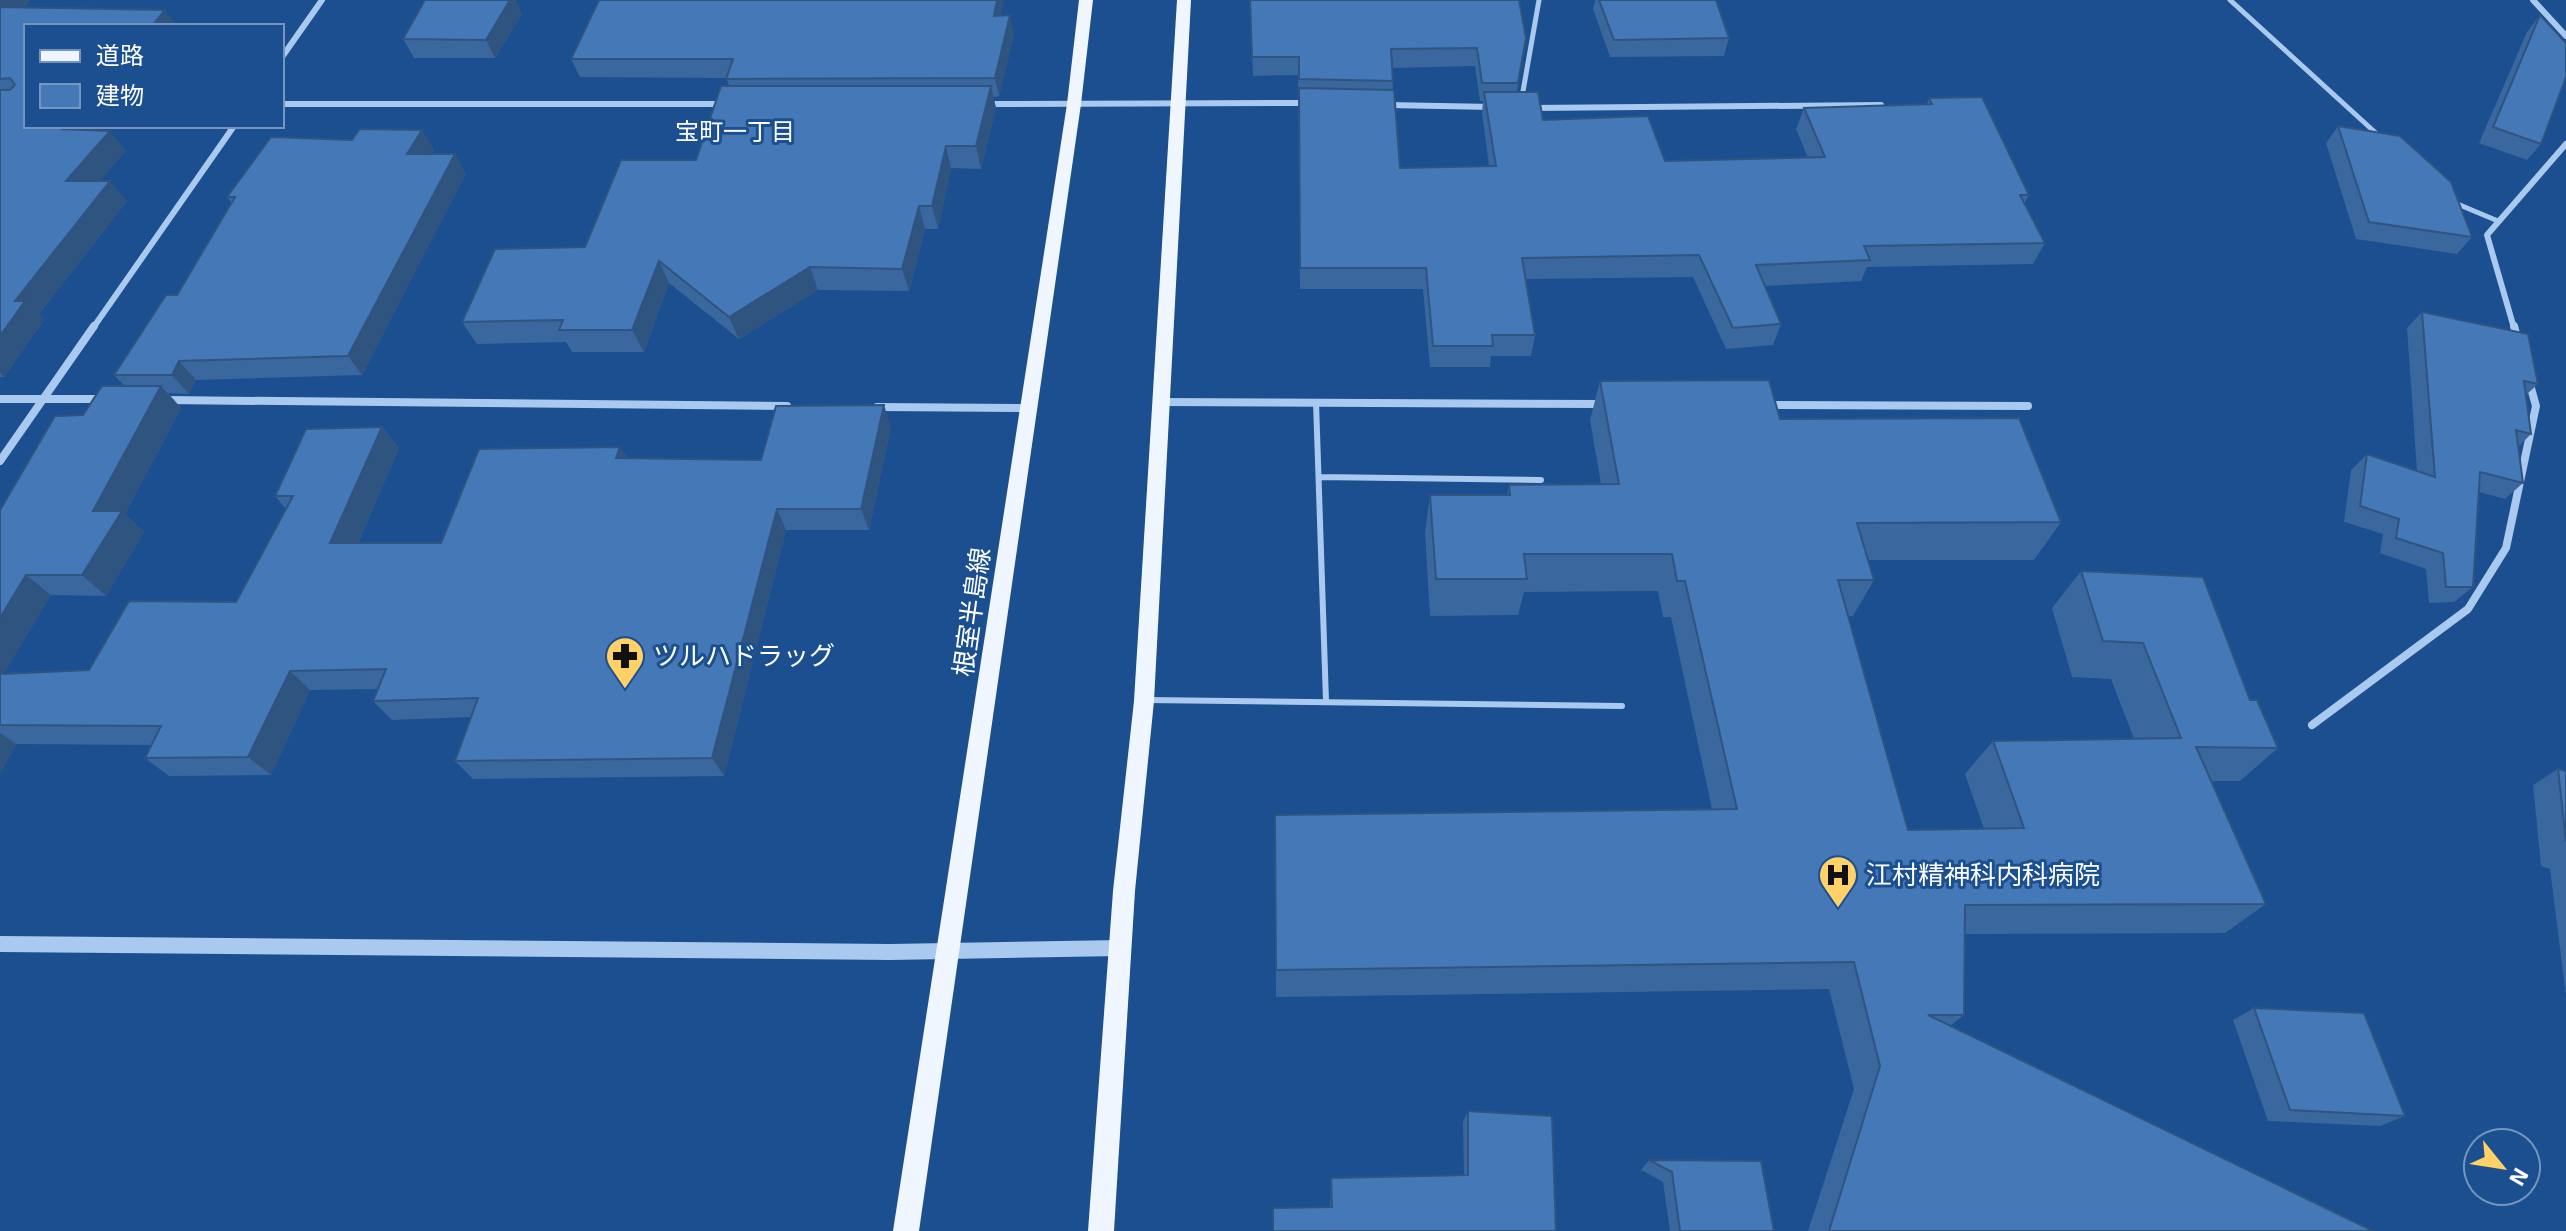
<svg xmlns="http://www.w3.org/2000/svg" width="2566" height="1231" font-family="'Exo 2','Noto Sans JP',sans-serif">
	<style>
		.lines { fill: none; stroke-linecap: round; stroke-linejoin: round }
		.service-far1 { stroke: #a9c9ee; stroke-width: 5 }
		.service { stroke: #a9c9ee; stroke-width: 6 }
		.minor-far1 { stroke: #a9c9ee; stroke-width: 6 }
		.minor { stroke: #a9c9ee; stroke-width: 8 }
		.tertiary { fill: #a9c9ee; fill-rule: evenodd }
		.primary { fill: #f0f6ff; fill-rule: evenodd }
		.wall { fill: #3a679d; fill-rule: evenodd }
		.shaded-wall { fill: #305480 }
		.building { fill: #4478b7; stroke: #305480; stroke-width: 2 }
		.labels { text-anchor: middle; stroke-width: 6; stroke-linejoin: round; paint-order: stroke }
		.far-neighbourhood-label { font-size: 24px; fill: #fff; stroke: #1b4f8f }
		.street-label { font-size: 26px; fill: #fff; stroke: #1b4f8f }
		.poi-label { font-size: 26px; fill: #fff; stroke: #1b4f8f; text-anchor: start }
	</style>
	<rect width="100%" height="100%" fill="#1b4f8f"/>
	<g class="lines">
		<path class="service-far1" d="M 2230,0 L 2378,135
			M 1522,97 L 1539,0
			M 2455,203 L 2498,221"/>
		<path class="service" d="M 1316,402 L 1326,701
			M 1319,477 L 1541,480
			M 1146,700 L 1622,706"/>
		<path class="minor-far1" d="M 2533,0 L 2566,36
			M 282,57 L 322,0
			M 282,104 L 725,104
			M 987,104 L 1309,103
			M 1387,105 L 1493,107
			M 1531,108 L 1881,105
			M 93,328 L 234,126
			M 2514,328 L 2487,235 L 2566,144"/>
		<path class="minor" d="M 2514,326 L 2518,341
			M 0,399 L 103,399
			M 165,400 L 787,406
			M 1162,402 L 1601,404
			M 1767,405 L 2028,406
			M 877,407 L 1029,408
			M 0,461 L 94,326
			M 2312,725 L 2468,609 L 2506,548 L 2536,406 L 2529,381"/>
		<path class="tertiary" d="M 0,936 L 890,944 L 1121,940 L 1127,942 L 1129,948 L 1127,954 L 1121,956 L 890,960 L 0,952 Z"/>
		<path class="primary" d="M 1079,0 L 1093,0 L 1081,104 L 919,1231 L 893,1231 L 1067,104 Z
			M 1177,0 L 1191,0 L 1154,701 L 1135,891 L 1114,1231 L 1088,1231 L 1113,891 L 1134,701 Z"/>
	</g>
	<path class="wall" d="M 0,0 L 30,0 L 23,7 L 26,126 L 98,126 L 94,130 L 126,151 L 99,181 L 127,201 L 39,314 L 44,320 L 4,377 L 0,377 Z
		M 425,0 L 515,0 L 522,14 L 495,58 L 414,58 L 403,39 Z
		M 1250,0 L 1526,38 L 1517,92 L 1543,120 L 1665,161 L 1808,158 L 1796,129 L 1804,108 L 1927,104 L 1929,98 L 2029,195 L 2024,204 L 2045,243 L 2033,264 L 1867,267 L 1861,281 L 1765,286 L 1781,324 L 1773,345 L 1726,349 L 1693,277 L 1526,279 L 1535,335 L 1531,356 L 1491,356 L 1490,367 L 1430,367 L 1423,289 L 1300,289 L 1298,75 L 1253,76 ZM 1475,66 L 1480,101 L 1483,101 L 1482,113 L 1489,166 L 1400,168 L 1393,90 L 1392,68 Z
		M 1595,0 L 1716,0 L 1729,38 L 1724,56 L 1610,57 L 1593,9 Z
		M 2540,15 L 2541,144 L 2527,160 L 2479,143 L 2527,32 Z
		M 1001,16 L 1014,34 L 999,96 L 993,97 L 996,108 L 981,169 L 951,168 L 938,229 L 925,229 L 909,291 L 818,290 L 739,339 L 669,283 L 644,352 L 572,352 L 566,342 L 477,344 L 462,322 L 585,247 L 696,160 L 729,86 L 727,78 L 580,77 L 571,59 Z
		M 2338,126 L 2472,237 L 2457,254 L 2356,239 L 2326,143 Z
		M 434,149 L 431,154 L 466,173 L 362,375 L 196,380 L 189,394 L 168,393 L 181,408 L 125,514 L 144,532 L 106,596 L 51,595 L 4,673 L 89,670 L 236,602 L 286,509 L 275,496 L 382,427 L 399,448 L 358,543 L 441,543 L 620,447 L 627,458 L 761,460 L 891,427 L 869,530 L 786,530 L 724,776 L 473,779 L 455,761 L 471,717 L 392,720 L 373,701 L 378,689 L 310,690 L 271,775 L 169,776 L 145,758 L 152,745 L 16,744 L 0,774 L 0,510 L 83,415 L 125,386 L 114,375 L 177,295 L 231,202 L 227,197 Z
		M 2422,312 L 2538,384 L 2526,395 L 2531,434 L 2518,447 L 2523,483 L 2505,499 L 2479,492 L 2473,587 L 2454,602 L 2429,603 L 2426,569 L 2380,553 L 2383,534 L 2344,522 L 2351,470 L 2367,454 L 2417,471 L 2407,328 Z
		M 1600,381 L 1780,419 L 2061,522 L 2034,560 L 1868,560 L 1874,580 L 1853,616 L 1848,616 L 1908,830 L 1984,829 L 1965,774 L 1993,741 L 2134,739 L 2111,679 L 2072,677 L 2052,608 L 2081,571 L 2250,700 L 2278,748 L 2240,781 L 2211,781 L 2266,904 L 2225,933 L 1965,934 L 1964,1015 L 1950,1026 L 2373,1231 L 1808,1231 L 1854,1089 L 1829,989 L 1276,997 L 1275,815 L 1712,809 L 1671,617 L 1663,617 L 1658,591 L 1524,592 L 1518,615 L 1430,616 L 1425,533 L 1430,495 L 1507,495 L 1509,485 L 1601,484 L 1590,420 Z
		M 2558,769 L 2566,771 L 2566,996 L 2550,869 L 2541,866 L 2533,785 Z
		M 2254,1008 L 2405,1116 L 2380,1126 L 2268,1121 L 2233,1020 Z
		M 1468,1111 L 1556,1231 L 1330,1208 L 1331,1178 L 1464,1176 L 1463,1122 Z
		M 1649,1160 L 1774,1231 L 1670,1231 L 1663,1182 L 1641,1170 Z"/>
	<path class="shaded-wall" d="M 0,0 L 30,0 L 5,27 L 0,20 Z
		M 510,0 L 515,0 L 522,14 L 495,58 L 486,40 Z
		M 997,0 L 1004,0 L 998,34 L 994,16 Z
		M 165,10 L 177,26 L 152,26 Z
		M 1010,15 L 1014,34 L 999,96 L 995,78 Z
		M 991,86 L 996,108 L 981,169 L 976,146 Z
		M 64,126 L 98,126 L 78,149 L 62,129 Z
		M 422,130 L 434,149 L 419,173 L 407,154 Z
		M 110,131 L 126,151 L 83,201 L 66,181 Z
		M 946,146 L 951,168 L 938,229 L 932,206 Z
		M 455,154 L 466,173 L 362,375 L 348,356 Z
		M 110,181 L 127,201 L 39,314 L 44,320 L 4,377 L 0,373 L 0,336 L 15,301 Z
		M 919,206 L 925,229 L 909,291 L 902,269 Z
		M 659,261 L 669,283 L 644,352 L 632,330 Z
		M 810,267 L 818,290 L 739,339 L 729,317 Z
		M 179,361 L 196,380 L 189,394 L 172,375 Z
		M 161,386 L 181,408 L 125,514 L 144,532 L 106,596 L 82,575 L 93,511 Z
		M 884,405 L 891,427 L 869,530 L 861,509 Z
		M 382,427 L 399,448 L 349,563 L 330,543 Z
		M 620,447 L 632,468 L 616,458 Z
		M 777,509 L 786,530 L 724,776 L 712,758 Z
		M 26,575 L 51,595 L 0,680 L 0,618 Z
		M 290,671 L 310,690 L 271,775 L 248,757 Z
		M 0,733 L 16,744 L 0,774 Z"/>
	<path class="building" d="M 425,0 L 510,0 L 486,40 L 403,39 Z
		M 599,0 L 997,0 L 994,16 L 1010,15 L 995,78 L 726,79 L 733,59 L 571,59 Z
		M 1250,0 L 1519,0 L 1526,38 L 1518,83 L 1482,83 L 1477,48 L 1391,49 L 1393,81 L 1299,79 L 1299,57 L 1252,57 Z
		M 1599,0 L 1716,0 L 1729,38 L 1614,40 Z
		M 0,7 L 165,10 L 152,26 L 26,26 L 26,126 L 64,126 L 62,129 L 110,131 L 66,181 L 110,181 L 15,301 L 25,301 L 0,336 L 0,90 L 10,90 L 15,85 L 10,78 L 0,79 Z
		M 2540,15 L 2566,43 L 2566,77 L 2541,144 L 2493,127 Z
		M 721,86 L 991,86 L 976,146 L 946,146 L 932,206 L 919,206 L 902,269 L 810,267 L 729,317 L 659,261 L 632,330 L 559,330 L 563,320 L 462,322 L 495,249 L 585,247 L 621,160 L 696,160 Z
		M 1299,88 L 1394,90 L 1400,168 L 1496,166 L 1484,92 L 1538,92 L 1543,120 L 1648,116 L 1665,161 L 1825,157 L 1804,108 L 1932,104 L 1929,98 L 1982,97 L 2029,195 L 2020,195 L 2045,243 L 1864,246 L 1870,260 L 1756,265 L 1781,324 L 1733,328 L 1699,255 L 1522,258 L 1535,335 L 1492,335 L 1493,346 L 1433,346 L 1426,268 L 1300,268 Z
		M 2338,126 L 2400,136 L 2451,182 L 2472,237 L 2369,222 Z
		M 360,129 L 422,130 L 407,154 L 455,154 L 348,356 L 179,361 L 172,375 L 114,375 L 166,295 L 177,295 L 235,197 L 227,197 L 271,137 L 352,140 Z
		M 2422,312 L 2528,334 L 2538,384 L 2524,381 L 2531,434 L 2516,430 L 2523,483 L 2480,472 L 2473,587 L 2446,587 L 2443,553 L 2396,538 L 2399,519 L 2360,506 L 2367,454 L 2435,477 Z
		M 1769,380 L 1780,419 L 2019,418 L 2061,522 L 1857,523 L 1874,580 L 1838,580 L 1908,830 L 2024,828 L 1993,741 L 2181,738 L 2143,643 L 2103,641 L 2081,571 L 2203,577 L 2250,700 L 2257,700 L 2278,748 L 2196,747 L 2266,904 L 1965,905 L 1964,1015 L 1928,1015 L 2373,1231 L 1829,1231 L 1880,1066 L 1854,962 L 1276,970 L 1275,815 L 1737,809 L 1685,581 L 1677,581 L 1672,554 L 1524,554 L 1527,579 L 1436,579 L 1430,495 L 1510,495 L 1509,485 L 1619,484 L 1600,381 Z
		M 102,386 L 161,386 L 93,511 L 122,511 L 82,575 L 26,575 L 0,618 L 0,510 L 55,416 L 83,415 Z
		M 884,405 L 861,509 L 777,509 L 712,758 L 455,761 L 478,698 L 373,701 L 386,669 L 290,671 L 248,757 L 145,758 L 161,726 L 0,725 L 0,674 L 89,670 L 129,601 L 236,602 L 293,496 L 275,496 L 306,429 L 382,427 L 330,543 L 441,543 L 479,449 L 620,447 L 616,458 L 761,460 L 776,406 Z
		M 2558,769 L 2566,771 L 2566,842 Z
		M 2254,1008 L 2364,1013 L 2405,1116 L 2290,1110 Z
		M 1468,1111 L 1552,1116 L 1556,1231 L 1273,1231 L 1273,1208 L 1332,1207 L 1331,1178 L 1468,1175 Z
		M 1649,1160 L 1761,1161 L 1774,1231 L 1680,1231 L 1672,1172 Z"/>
	<defs>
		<symbol id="pharmacy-pin" viewBox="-11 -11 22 30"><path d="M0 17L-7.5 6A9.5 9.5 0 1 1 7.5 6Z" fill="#ffd166" stroke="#1b4f8f"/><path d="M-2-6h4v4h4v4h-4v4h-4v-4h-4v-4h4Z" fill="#111"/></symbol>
		<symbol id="hospital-pin" viewBox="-11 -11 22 30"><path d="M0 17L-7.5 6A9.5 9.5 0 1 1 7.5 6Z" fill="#ffd166" stroke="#1b4f8f"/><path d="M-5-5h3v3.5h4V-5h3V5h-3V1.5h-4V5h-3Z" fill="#111"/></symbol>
	</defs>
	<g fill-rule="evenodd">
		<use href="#pharmacy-pin" x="603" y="634" width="44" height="60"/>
		<use href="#hospital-pin" x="1816" y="853" width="44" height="60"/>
	</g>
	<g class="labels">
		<g class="far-neighbourhood-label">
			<text x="735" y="140">宝町一丁目</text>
		</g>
		<g class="street-label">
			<text transform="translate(972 612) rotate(-82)" y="9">根室半島線</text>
		</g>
		<g class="poi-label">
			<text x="653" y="665">ツルハドラッグ</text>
			<text x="1866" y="884">江村精神科内科病院</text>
		</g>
	</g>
	<rect x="24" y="24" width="260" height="104" fill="#1b4f8f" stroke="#7695bc" stroke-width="2"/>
	<rect x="40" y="50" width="40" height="12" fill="#f0f6ff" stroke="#7695bc" stroke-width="2"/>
	<text x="96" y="64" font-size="24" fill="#ffffff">道路</text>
	<rect x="40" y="84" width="40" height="24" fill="#4478b7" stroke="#7695bc" stroke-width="2"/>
	<text x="96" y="104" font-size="24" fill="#ffffff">建物</text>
	<g transform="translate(2502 1167) rotate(120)"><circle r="38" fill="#1b4f8f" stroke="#7695bc" stroke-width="2"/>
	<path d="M0-6L14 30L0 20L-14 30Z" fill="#ffd166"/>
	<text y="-12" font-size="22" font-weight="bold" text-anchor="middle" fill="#ffffff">N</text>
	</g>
</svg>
